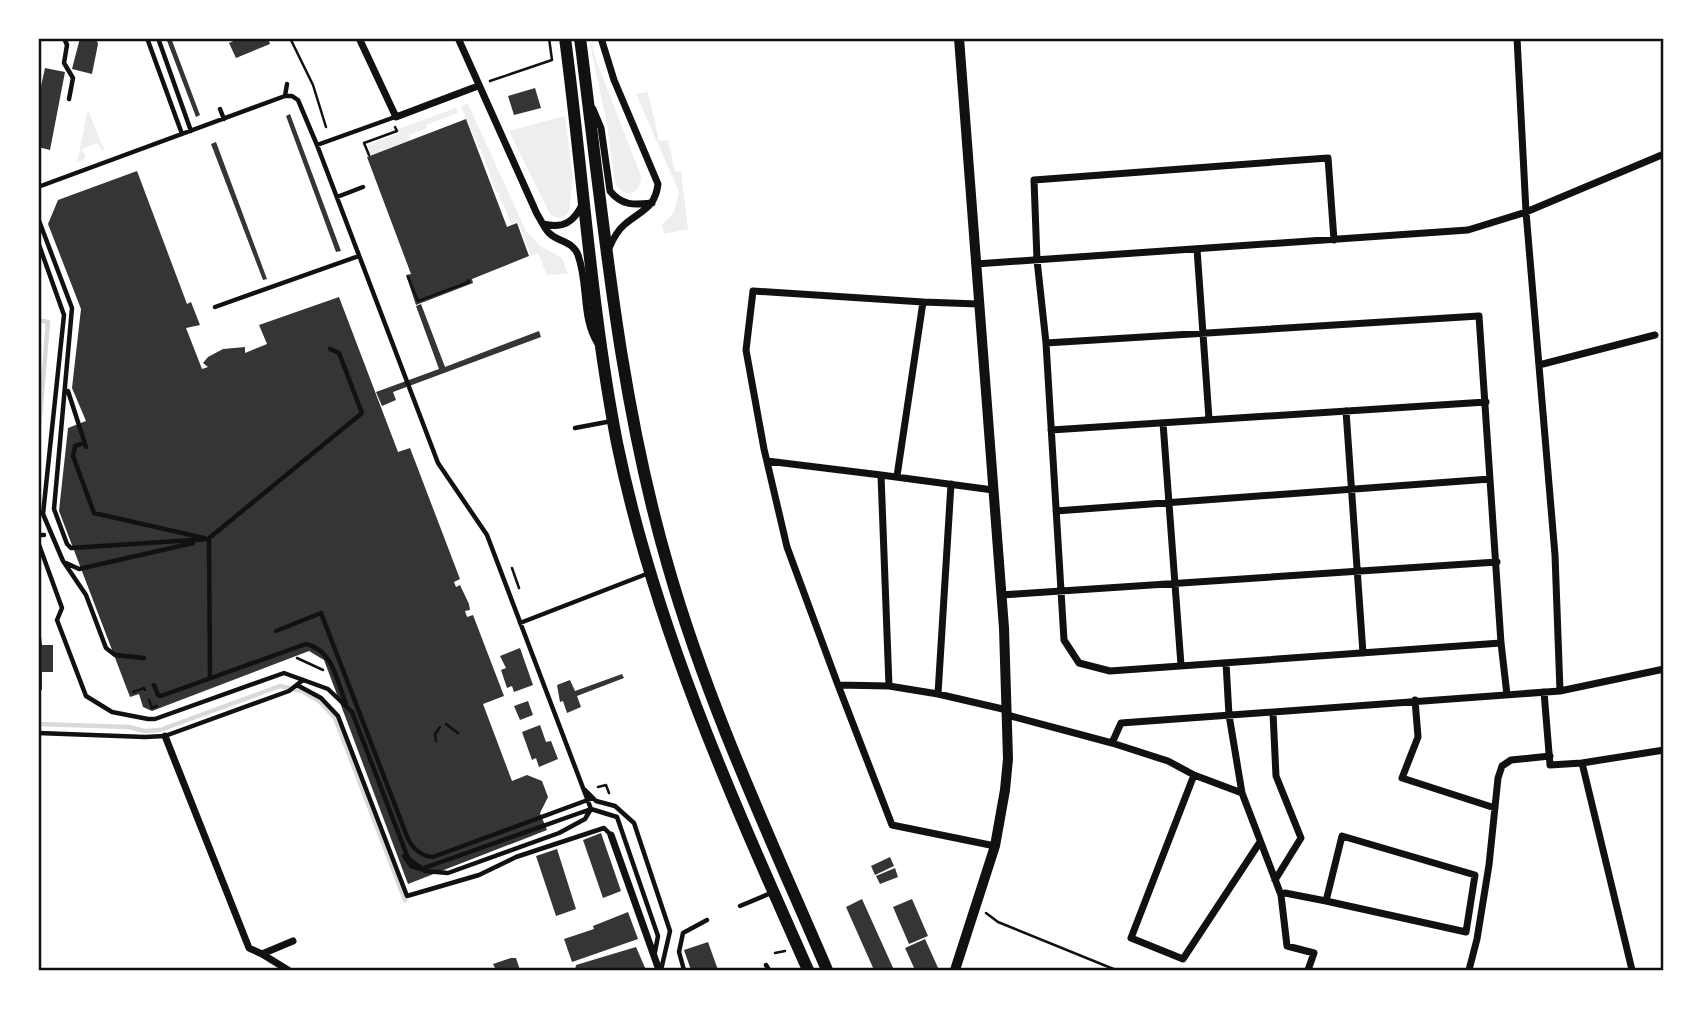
<svg xmlns="http://www.w3.org/2000/svg" width="1702" height="1009" font-family="'Golos Text',sans-serif">
	<style>
		.green { fill: #eee }
		.lines { fill: none; stroke-linecap: round; stroke-linejoin: round }
		.stream { stroke: #d9d9d9; stroke-width: 4.5 }
		.building { fill: #353535 }
		.path { stroke: #111; stroke-width: 2.5 }
		.service { stroke: #111; stroke-width: 4.5 }
		.minor { stroke: #111; stroke-width: 7 }
		.tertiary { stroke: #111; stroke-width: 10 }
		.secondary { stroke: #111; stroke-width: 12 }
		.neatline { fill: none; stroke: #111; stroke-width: 2.5 }
	</style>
	<rect width="100%" height="100%" fill="#fff"/>
	<path class="green" d="M 590,44 L 592,44 L 596,60 L 641,176 C 642,194 624,200 615,183 L 607,124 Z
		M 648,92 L 659,141 L 668,140 L 675,172 L 681,171 L 688,229 L 664,234 L 662,225 L 674,212 L 679,192 L 636,94 Z
		M 468,104 L 526,231 L 540,246 L 562,258 L 568,274 L 547,275 L 538,253 L 531,256 L 518,222 L 511,224 L 498,192 L 496,192 L 481,149 L 479,149 L 461,106 Z
		M 456,108 L 458,113 L 426,125 L 427,128 L 409,135 L 411,140 L 371,155 L 367,145 L 400,133 L 398,129 Z
		M 89,112 L 104,150 L 102,151 L 98,143 L 82,149 L 86,158 L 77,163 L 87,113 Z
		M 565,116 L 573,179 L 569,212 C 563,220 555,220 549,212 L 509,131 Z"/>
	<g class="lines">
		<path class="stream" d="M 38,320 L 48,322 L 38,440
			M 38,724 L 129,727 L 144,731 L 160,730 L 280,686 L 302,691 L 319,701 L 335,718 L 405,900"/>
	</g>
	<path class="building" d="M 80,38 L 96,38 L 98,44 L 92,74 L 72,69 Z
		M 166,38 L 171,38 L 200,115 L 196,117 Z
		M 240,38 L 268,38 L 270,44 L 236,58 L 229,43 Z
		M 45,68 L 65,72 L 50,150 L 38,147 L 38,100 Z
		M 535,88 L 541,108 L 514,115 L 508,96 Z
		M 290,114 L 341,251 L 336,252 L 286,116 Z
		M 466,119 L 507,227 L 517,223 L 529,256 L 472,279 L 473,283 L 416,305 L 406,275 L 411,274 L 367,157 Z
		M 216,142 L 267,279 L 263,280 L 211,144 Z
		M 137,171 L 187,304 L 191,302 L 200,325 L 186,328 L 202,369 L 208,367 L 203,363 L 208,357 L 223,349 L 245,347 L 245,353 L 267,344 L 259,325 L 339,297 L 398,452 L 410,448 L 460,579 L 454,582 L 456,587 L 460,585 L 469,604 L 470,610 L 465,611 L 467,617 L 473,615 L 504,696 L 483,704 L 512,781 L 527,775 L 542,781 L 548,797 L 540,813 L 547,830 L 408,884 L 324,660 L 309,651 L 152,711 L 143,707 L 139,694 L 130,697 L 59,511 L 68,428 L 86,421 L 72,388 L 81,309 L 48,224 L 58,200 Z
		M 421,304 L 445,367 L 539,331 L 541,337 L 393,392 L 396,400 L 382,406 L 376,392 L 439,369 L 416,306 Z
		M 38,636 L 41,636 L 42,645 L 53,645 L 53,672 L 42,672 L 42,690 L 38,690 Z
		M 520,648 L 533,685 L 514,692 L 512,686 L 507,688 L 501,670 L 506,668 L 500,656 Z
		M 622,674 L 624,678 L 577,696 L 581,707 L 567,713 L 563,701 L 560,702 L 557,685 L 570,680 L 575,691 Z
		M 528,701 L 533,715 L 520,720 L 514,706 Z
		M 540,725 L 546,742 L 551,741 L 558,759 L 539,767 L 536,758 L 532,760 L 522,732 Z
		M 601,833 L 621,891 L 603,898 L 583,840 Z
		M 557,849 L 576,909 L 556,916 L 536,856 Z
		M 890,857 L 894,866 L 875,875 L 871,866 Z
		M 895,868 L 898,877 L 880,884 L 876,876 Z
		M 862,899 L 894,970 L 874,970 L 846,907 Z
		M 912,899 L 928,936 L 909,944 L 893,907 Z
		M 628,912 L 638,939 L 572,962 L 564,939 L 594,929 L 593,926 Z
		M 925,939 L 939,970 L 915,970 L 905,948 Z
		M 708,942 L 718,970 L 691,970 L 684,950 Z
		M 636,947 L 646,970 L 575,970 L 576,965 Z
		M 511,958 L 516,958 L 520,970 L 496,970 L 493,964 Z"/>
	<g class="lines">
		<path class="path" d="M 290,38 L 313,85 L 326,127
			M 490,81 L 552,60 L 549,38
			M 369,155 L 364,143 L 397,131 L 395,127
			M 408,277 L 418,301 L 469,282 L 468,280
			M 512,568 L 519,588
			M 297,658 L 323,670
			M 133,692 L 144,688 L 145,690
			M 149,700 L 152,708 L 157,706
			M 446,724 L 458,733
			M 436,741 L 435,734 L 440,727
			M 598,787 L 606,785 L 609,793
			M 986,913 L 998,922 L 1116,970
			M 775,953 L 785,951"/>
		<path class="service" d="M 64,38 L 67,45 L 64,63 L 73,78 L 69,99
			M 147,38 L 182,134
			M 158,38 L 191,131
			M 285,96 L 287,84
			M 220,109 L 224,119
			M 317,145 L 395,117
			M 38,187 L 285,96 L 292,96 L 298,100 L 317,145 L 438,463 L 487,535 L 591,809 L 617,817 L 658,936 L 655,952
			M 337,197 L 363,187
			M 38,218 L 72,308 L 54,509 L 67,544 L 71,548 L 209,539
			M 38,242 L 64,315 L 43,514 L 63,561 L 86,595 L 106,648 L 115,655 L 144,658
			M 215,307 L 359,256
			M 68,391 L 86,447
			M 575,428 L 612,421
			M 81,444 L 75,446 L 73,456 L 94,513 L 204,538
			M 38,535 L 44,535
			M 208,539 L 362,413 L 339,353 L 330,349
			M 209,539 L 210,678
			M 38,542 L 62,608 L 57,620 L 86,696 L 112,712 L 148,719 L 155,719 L 284,673 L 328,689 L 352,712 L 408,858 L 425,871 L 448,873 L 559,833 L 585,819 L 591,809
			M 66,563 L 79,569 L 193,543
			M 520,623 L 649,573
			M 276,631 L 321,613 L 408,839 C 414,850 421,856 433,857 L 593,798
			M 154,685 L 158,695 L 161,696 L 306,644 C 333,650 337,681 346,704
			M 297,685 L 321,698 L 338,716 L 407,896 L 479,875 L 516,857 L 604,828 L 611,835
			M 38,733 L 145,737 L 165,736 L 289,691 L 303,680
			M 585,790 L 596,801 L 615,806 L 634,823 L 670,931 L 661,970
			M 404,856 L 411,866 L 421,869 L 591,809
			M 740,906 L 771,893
			M 766,965 L 769,970
			M 684,970 L 679,952 L 683,933 L 707,920"/>
		<path class="minor" d="M 359,38 L 396,117 L 478,86
			M 458,38 L 537,214 C 541,220 544,228 549,233 C 558,242 573,241 578,255 C 589,285 581,317 598,344
			M 601,38 L 614,80 L 658,184 C 655,209 641,210 624,225 C 617,231 613,239 609,248
			M 1517,38 L 1526,212 L 1555,555 L 1560,691
			M 593,109 L 601,128 L 610,191 C 622,206 634,205 652,203
			M 543,224 C 564,229 574,222 583,203
			M 1334,240 L 1328,158 L 1034,180 L 1037,260 L 1046,343 L 1064,640 L 1079,663 L 1110,671 L 1501,643
			M 1197,249 L 1209,419
			M 976,264 L 1468,230 L 1526,212 L 1664,154
			M 1046,343 L 1479,316 L 1501,643 L 1507,695
			M 1539,365 L 1655,335
			M 1346,411 L 1363,653
			M 1163,423 L 1181,665
			M 1051,430 L 1486,402
			M 767,461 L 881,475
			M 897,476 L 923,302 L 978,304
			M 993,490 L 881,475 L 889,686 L 938,694 L 1007,710
			M 1056,511 L 1490,479
			M 1001,595 L 1497,562
			M 1226,663 L 1229,715 L 1242,793 L 1281,895 L 1285,893 L 1326,901 L 1342,836 L 1475,875 L 1466,932 L 1326,901
			M 838,685 L 787,547 L 764,449 L 746,350 L 753,291 L 923,302
			M 889,686 L 838,685 L 892,825 L 995,846
			M 1544,692 L 1550,765 L 1582,763 L 1664,750
			M 938,694 L 951,484
			M 1415,700 L 1418,737 L 1402,778 L 1495,808
			M 1273,713 L 1276,776 L 1301,838 L 1275,880
			M 1007,715 L 1112,743
			M 165,736 L 249,948 L 262,954 L 293,941
			M 1582,763 L 1632,970
			M 1194,775 L 1242,793
			M 611,835 L 659,970
			M 1260,842 L 1183,959 L 1131,938 L 1194,775 L 1168,761 L 1112,743 L 1121,723 L 1560,691 L 1664,669
			M 1281,895 L 1287,946 L 1314,953 L 1308,970
			M 262,954 L 288,970
			M 1469,970 L 1477,939 L 1489,865 L 1498,778 L 1502,766 L 1511,760 L 1550,756"/>
		<path class="tertiary" d="M 955,970 L 995,846 L 1005,790 L 1008,759 L 1004,628 L 959,38"/>
		<path class="secondary" d="M 565,38 C 583,173 591,310 617,443 C 655,628 732,799 808,970
			M 580,38 C 603,215 618,395 668,566 C 708,706 770,837 827,970"/>
	</g>
	<rect width="1702" height="1009" fill="none" stroke="#ffffff" stroke-width="80"/>
	<rect x="40" y="40" width="1622" height="929" class="neatline"/>
</svg>
